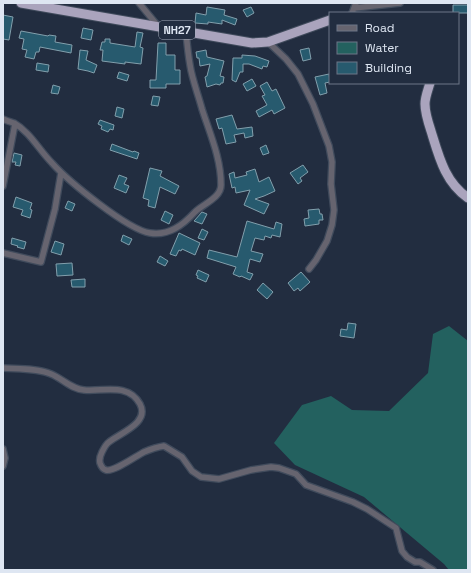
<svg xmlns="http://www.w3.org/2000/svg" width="471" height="573" font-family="'Space Grotesk',sans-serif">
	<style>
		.water { fill: #23615f }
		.building { fill: #275a6e; stroke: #829fac }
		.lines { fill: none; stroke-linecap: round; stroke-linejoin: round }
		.minor-casing { stroke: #404b5c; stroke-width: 8 }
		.trunk-casing { stroke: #404b5c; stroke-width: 11 }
		.minor { stroke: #66646f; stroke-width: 5.5 }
		.trunk { stroke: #aaa4bd; stroke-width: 9 }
		.labels { text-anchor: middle; stroke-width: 4; stroke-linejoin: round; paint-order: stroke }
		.shield { fill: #222d40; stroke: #a6aebd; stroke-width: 1 }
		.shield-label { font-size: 11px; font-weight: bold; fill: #dee6f2 }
	</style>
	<rect width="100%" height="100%" fill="#222d40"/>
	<path class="water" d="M 449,326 L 468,341 L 468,570 L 449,570 L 444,564 L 364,497 L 295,465 L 274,443 L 302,405 L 331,396 L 352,410 L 389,411 L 428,373 L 433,334 Z"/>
	<path class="building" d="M 453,5 L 468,5 L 468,13 L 453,13 Z
		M 207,7 L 225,10 L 224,15 L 237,19 L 235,25 L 222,20 L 222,24 L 208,22 L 208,24 L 195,23 L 196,13 L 206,15 Z
		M 251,7 L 254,13 L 247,17 L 243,10 Z
		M 3,15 L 13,17 L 9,40 L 3,39 Z
		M 83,28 L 93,30 L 91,40 L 81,38 Z
		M 21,31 L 48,36 L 49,35 L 56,36 L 55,42 L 72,45 L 71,53 L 40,47 L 39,52 L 36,52 L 34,59 L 25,57 L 27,50 L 22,49 L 24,39 L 19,38 Z
		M 137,32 L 143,33 L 140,47 L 143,48 L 141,64 L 125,62 L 125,64 L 102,61 L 103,50 L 100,50 L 102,42 L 105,42 L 105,39 L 110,39 L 110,43 L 135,47 Z
		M 158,43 L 166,43 L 166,55 L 175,55 L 175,70 L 180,70 L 180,84 L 166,84 L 166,88 L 150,88 L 150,80 L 156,80 Z
		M 309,48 L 311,59 L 303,61 L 300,50 Z
		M 80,50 L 88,51 L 86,60 L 97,65 L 94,73 L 88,71 L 78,69 Z
		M 206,50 L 207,57 L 224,61 L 220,76 L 224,77 L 223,83 L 221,83 L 220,85 L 216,84 L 207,87 L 205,77 L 207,76 L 210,64 L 200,66 L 199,58 L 197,58 L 196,52 Z
		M 242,55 L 255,56 L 269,61 L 267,67 L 263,66 L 262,69 L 249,64 L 243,64 L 243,72 L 240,72 L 236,82 L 232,80 L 233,58 L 242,58 Z
		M 37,63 L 49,65 L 48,72 L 36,70 Z
		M 119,72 L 129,75 L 127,81 L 117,78 Z
		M 329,74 L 330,82 L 325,83 L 327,93 L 320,95 L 315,77 Z
		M 252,79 L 256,86 L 247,91 L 243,84 Z
		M 267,82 L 272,91 L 276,89 L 285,108 L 274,114 L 272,110 L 259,117 L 256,111 L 267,105 L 262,96 L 265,95 L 260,86 Z
		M 53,85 L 60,87 L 58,94 L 51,93 Z
		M 153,96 L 160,97 L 158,106 L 151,105 Z
		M 117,107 L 124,109 L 122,118 L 115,116 Z
		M 232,115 L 237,129 L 252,127 L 253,136 L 245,138 L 244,133 L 234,135 L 236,142 L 226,144 L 222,128 L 219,129 L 216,119 Z
		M 100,120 L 114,125 L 113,130 L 110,129 L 108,132 L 101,129 L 102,126 L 98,124 Z
		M 112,144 L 133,152 L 134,151 L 139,153 L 137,159 L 110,150 Z
		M 266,145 L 269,153 L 263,155 L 260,148 Z
		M 14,153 L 22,155 L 20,166 L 15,165 L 16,162 L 12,162 Z
		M 303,165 L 308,172 L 300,178 L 302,181 L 298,184 L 290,173 Z
		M 150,168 L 162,171 L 160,176 L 179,186 L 175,194 L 160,187 L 155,208 L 148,206 L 149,200 L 143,198 Z
		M 255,169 L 259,182 L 269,177 L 275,191 L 264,196 L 255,199 L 269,204 L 264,214 L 244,205 L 250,190 L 236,193 L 235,187 L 232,188 L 229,174 L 234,172 L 235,178 L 247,175 L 246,172 Z
		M 119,175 L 127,178 L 124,184 L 129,186 L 126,193 L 114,188 Z
		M 16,197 L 32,203 L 30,209 L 32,210 L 30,218 L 21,215 L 23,210 L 13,207 Z
		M 68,201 L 75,204 L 72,211 L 65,208 Z
		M 319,209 L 320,214 L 322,214 L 323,220 L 319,220 L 319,224 L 305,226 L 304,219 L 309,218 L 308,210 Z
		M 165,211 L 173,215 L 169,224 L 161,220 Z
		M 202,212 L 207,214 L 202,224 L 194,221 Z
		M 247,221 L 274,229 L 276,222 L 282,224 L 280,237 L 272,235 L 271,238 L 265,236 L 264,240 L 255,238 L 251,251 L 263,254 L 260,262 L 250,259 L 247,272 L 253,274 L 250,280 L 241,276 L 240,277 L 233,274 L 236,267 L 207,258 L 209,250 L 237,257 Z
		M 202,229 L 208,232 L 204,240 L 198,238 Z
		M 179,233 L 200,243 L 195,255 L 182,249 L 181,251 L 179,250 L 176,256 L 170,254 Z
		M 123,235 L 132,239 L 129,245 L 121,241 Z
		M 12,238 L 26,242 L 24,249 L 17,247 L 18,246 L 11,244 Z
		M 55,241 L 64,244 L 61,255 L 51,252 Z
		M 160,256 L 168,261 L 165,266 L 157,262 Z
		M 72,263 L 73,275 L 57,276 L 56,264 Z
		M 198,270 L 209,275 L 206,282 L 197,278 L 198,276 L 196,275 Z
		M 301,272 L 310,282 L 300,291 L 298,288 L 294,291 L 288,283 Z
		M 85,279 L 85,287 L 72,287 L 71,280 Z
		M 263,283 L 273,292 L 267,299 L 257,290 Z
		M 348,323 L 356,324 L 354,338 L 340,336 L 341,329 L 347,330 Z"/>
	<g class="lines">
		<defs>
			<path id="minor" d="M 139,3 L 158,26
				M 354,8 L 400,3
				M 352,13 L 356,3
				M 268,42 L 286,59 L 298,74 L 313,104 L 329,146 L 332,162 L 331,184 L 334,210 L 332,225 L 327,241 L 316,260 L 309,269
				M 3,119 C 7,121 11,122 14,123 C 30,132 39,150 52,163 C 68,181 128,230 150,233 C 169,236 183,225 195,212 C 203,204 221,198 221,185 C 221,158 210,134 202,109 C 198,94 192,79 190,65 C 188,54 187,43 186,32
				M 3,186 L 15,124
				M 3,253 L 41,262 L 55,209 L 61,173
				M 3,368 C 18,369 37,368 51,374 C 63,379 71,389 84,390 C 103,392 128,382 140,404 C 150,423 120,433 109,442 C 106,444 104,448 102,452 C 100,456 99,459 100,463 C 101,466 102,469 106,470 C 114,472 136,456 144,452 C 151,449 157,447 164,446 L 182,457 L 192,471 L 201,477 L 219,479 L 251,470 L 271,467 L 279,468 L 296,474 L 306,485 L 353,502 L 367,509 L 396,528 L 402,551 L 407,557 L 415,562 L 420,562 L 433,570
				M 3,449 L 5,458 L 3,466"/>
			<path id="trunk" d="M 21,3 L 252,43 L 268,42 L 330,20
				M 430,83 C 428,90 425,97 425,104 C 425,113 428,122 431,131 C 439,157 445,182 468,198"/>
		</defs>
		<use href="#minor" class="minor-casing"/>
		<use href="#trunk" class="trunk-casing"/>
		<use href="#minor" class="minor"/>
		<use href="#trunk" class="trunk"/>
	</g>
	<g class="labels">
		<rect class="shield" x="159" y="21" width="36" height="18" rx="3"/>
		<g class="shield-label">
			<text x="177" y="34">NH27</text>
		</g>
	</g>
	<rect width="471" height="573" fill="none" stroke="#dee6f2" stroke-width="8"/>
	<rect x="329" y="12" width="130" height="72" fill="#222d40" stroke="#6d7787"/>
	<rect x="337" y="25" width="20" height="6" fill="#66646f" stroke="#6d7787"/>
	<text x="365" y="32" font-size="12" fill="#dee6f2">Road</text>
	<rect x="337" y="42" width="20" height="12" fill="#23615f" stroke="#6d7787"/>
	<text x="365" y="52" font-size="12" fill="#dee6f2">Water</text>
	<rect x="337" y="62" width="20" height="12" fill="#275a6e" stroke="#6d7787"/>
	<text x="365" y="72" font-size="12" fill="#dee6f2">Building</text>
</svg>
